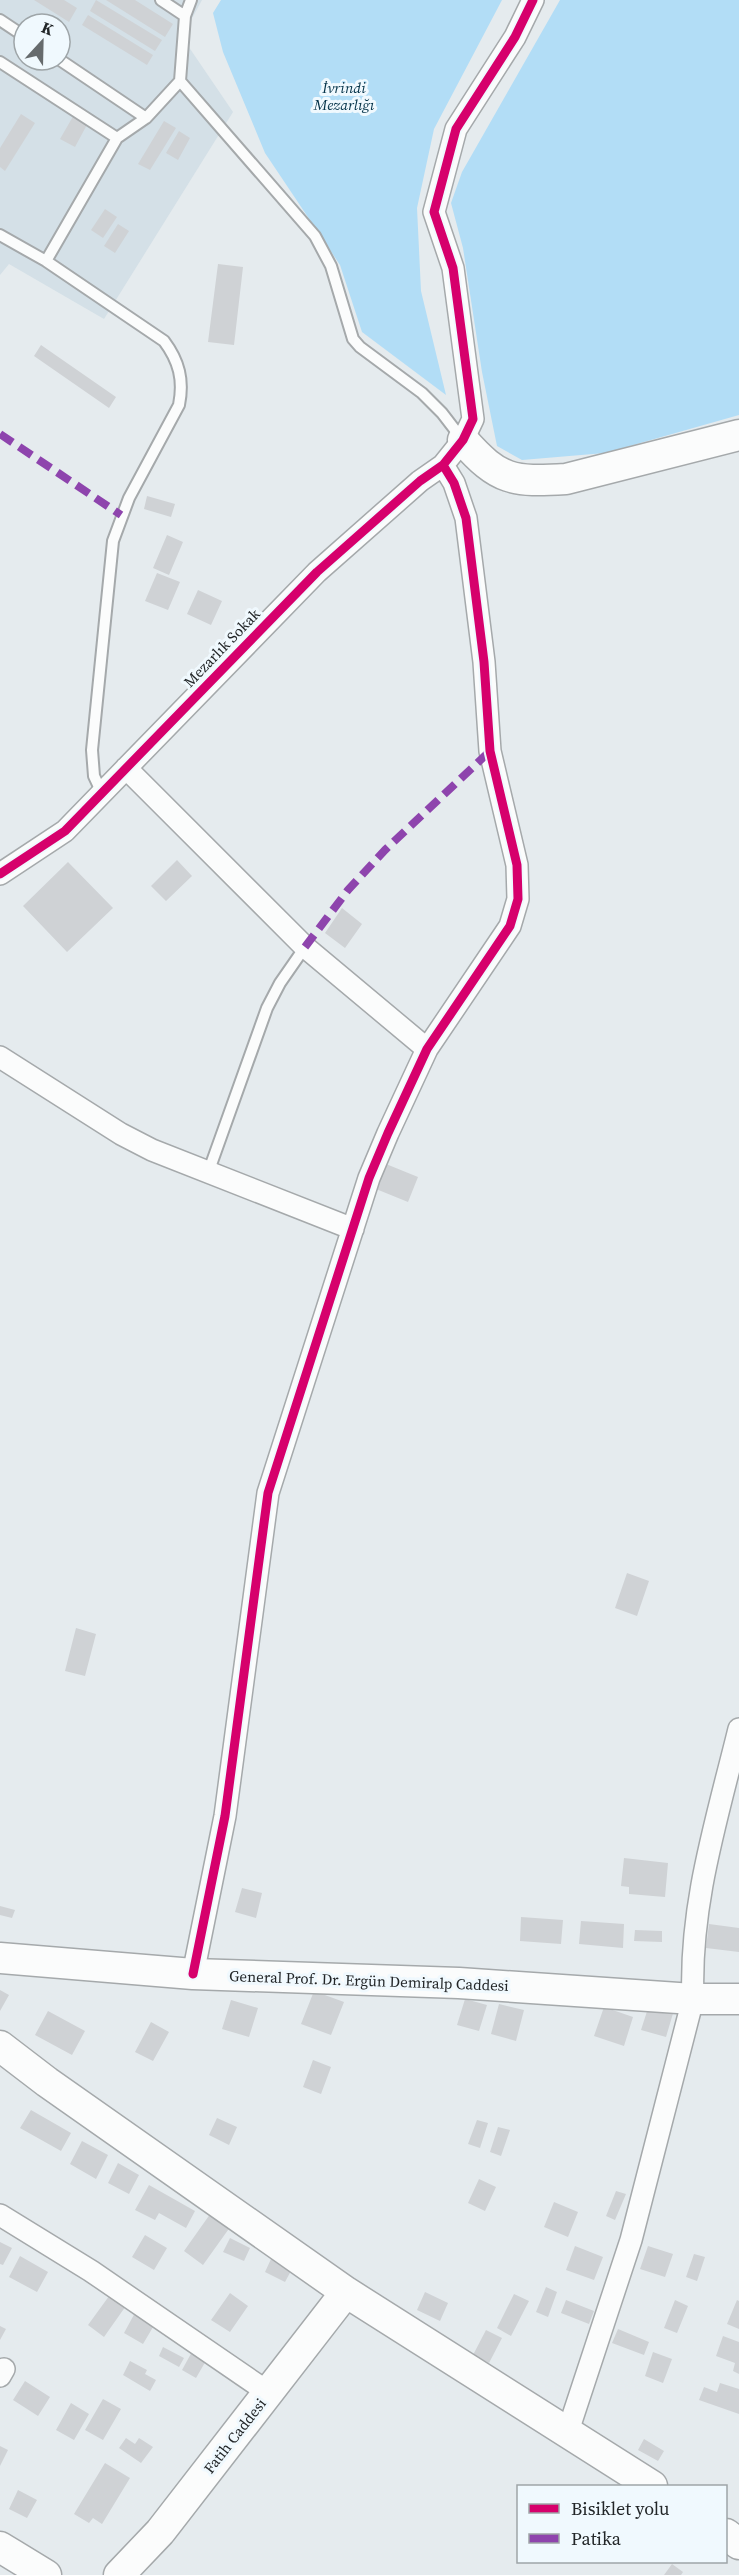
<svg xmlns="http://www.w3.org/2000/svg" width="739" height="2575" font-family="'Source Serif 4',serif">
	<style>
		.built { fill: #d4e0e7; fill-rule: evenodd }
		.green { fill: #b2ddf6 }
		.building { fill: #cfd2d5 }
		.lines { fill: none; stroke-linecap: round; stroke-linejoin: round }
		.lane-casing { stroke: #a5a9ab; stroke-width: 14 }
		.street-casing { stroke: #a5a9ab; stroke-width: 24 }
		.secondary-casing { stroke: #a5a9ab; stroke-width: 33 }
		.lane { stroke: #fbfcfc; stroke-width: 10 }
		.street { stroke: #fbfcfc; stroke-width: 21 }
		.secondary { stroke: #fbfcfc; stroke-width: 30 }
		.quiet { stroke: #8e44ad; stroke-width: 8; stroke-dasharray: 15 8; stroke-linecap: butt }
		.cycleway-casing { stroke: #f0f9fe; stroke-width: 13 }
		.cycleway { stroke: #d6006c; stroke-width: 9 }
		.labels { text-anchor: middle; stroke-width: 6; stroke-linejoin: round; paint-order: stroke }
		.park-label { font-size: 15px; font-style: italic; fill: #043349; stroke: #f0f9fe }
		.street-label { font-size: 15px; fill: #222628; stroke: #f0f9fe }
	</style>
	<rect width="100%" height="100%" fill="#e5ebee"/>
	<path class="built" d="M 0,0 L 202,0 L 182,37 L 233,112 L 104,319 L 9,264 L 0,275 ZM 24,24 L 60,24 L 60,60 L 24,60 Z"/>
	<path class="green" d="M 221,0 L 502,0 L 434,129 L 417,208 L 421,291 L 446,395 L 362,332 L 340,265 L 265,153 L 223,52 L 213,13 Z
		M 560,0 L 739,0 L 739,415 L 605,453 L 522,460 L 497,446 L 482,372 L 463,248 L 451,203 L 462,172 Z"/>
	<path class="building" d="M 34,0 L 64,0 L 77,8 L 69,22 Z
		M 96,0 L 162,40 L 155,51 L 90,11 Z
		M 106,0 L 135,0 L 173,24 L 165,37 Z
		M 88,15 L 153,55 L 147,65 L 82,25 Z
		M 75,113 L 89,121 L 75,147 L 60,139 Z
		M 21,114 L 35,123 L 5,171 L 0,167 L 0,148 Z
		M 164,121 L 176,128 L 150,170 L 138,164 Z
		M 179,131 L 190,138 L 178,160 L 166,153 Z
		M 105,209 L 117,217 L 103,238 L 91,230 Z
		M 118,224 L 129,231 L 115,253 L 104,246 Z
		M 218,264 L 243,267 L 234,345 L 208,342 Z
		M 41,345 L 116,397 L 109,408 L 34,356 Z
		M 147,496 L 175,504 L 171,517 L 144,509 Z
		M 167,535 L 183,542 L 169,575 L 153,568 Z
		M 157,573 L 180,582 L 168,610 L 145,601 Z
		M 198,590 L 222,601 L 211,625 L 187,614 Z
		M 177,860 L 192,876 L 166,901 L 151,886 Z
		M 68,862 L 113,908 L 67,952 L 23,906 Z
		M 342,908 L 362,924 L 345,948 L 325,933 Z
		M 386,1164 L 418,1177 L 408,1202 L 376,1189 Z
		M 627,1573 L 649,1581 L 637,1616 L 615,1608 Z
		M 76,1628 L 96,1634 L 85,1676 L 65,1671 Z
		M 624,1858 L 668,1863 L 665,1897 L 629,1894 L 629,1887 L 621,1886 Z
		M 242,1888 L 262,1893 L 256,1918 L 235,1912 Z
		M 0,1906 L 15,1910 L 12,1918 L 0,1915 Z
		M 521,1917 L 563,1920 L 561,1944 L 520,1941 Z
		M 581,1921 L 624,1924 L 623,1948 L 579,1944 Z
		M 709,1924 L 739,1928 L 739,1952 L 706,1948 Z
		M 635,1930 L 662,1931 L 662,1942 L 634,1941 Z
		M 0,1990 L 9,1995 L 0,2011 Z
		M 314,1991 L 344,2002 L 331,2035 L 301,2024 Z
		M 465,1999 L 487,2005 L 479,2031 L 457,2025 Z
		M 231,2000 L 258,2008 L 249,2037 L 222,2029 Z
		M 650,2002 L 674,2010 L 666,2037 L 641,2030 Z
		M 499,2004 L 524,2010 L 516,2041 L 491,2034 Z
		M 604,2007 L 633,2017 L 624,2046 L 594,2036 Z
		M 48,2011 L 85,2031 L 72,2055 L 35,2035 Z
		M 151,2022 L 169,2032 L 153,2061 L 135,2052 Z
		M 313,2060 L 331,2067 L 321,2094 L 303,2087 Z
		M 31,2110 L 71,2133 L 61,2151 L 20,2128 Z
		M 217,2118 L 237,2127 L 229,2145 L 209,2135 Z
		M 477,2120 L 488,2123 L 480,2148 L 468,2144 Z
		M 498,2127 L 510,2130 L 501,2156 L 490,2152 Z
		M 82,2141 L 108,2155 L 96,2179 L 70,2164 Z
		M 118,2163 L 139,2175 L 129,2194 L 108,2183 Z
		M 479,2179 L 496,2187 L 485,2211 L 468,2203 Z
		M 149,2185 L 195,2211 L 186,2228 L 159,2213 L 155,2220 L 135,2210 Z
		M 616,2191 L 626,2194 L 615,2220 L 606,2216 Z
		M 554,2202 L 578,2212 L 568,2237 L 544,2227 Z
		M 213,2210 L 233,2223 L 203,2265 L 184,2251 Z
		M 145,2235 L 167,2248 L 154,2270 L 132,2257 Z
		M 230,2238 L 250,2248 L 244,2261 L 223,2252 Z
		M 0,2242 L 12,2248 L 3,2265 L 0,2264 Z
		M 575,2246 L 603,2257 L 594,2280 L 566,2270 Z
		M 648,2246 L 673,2254 L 665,2277 L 640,2269 Z
		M 694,2254 L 705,2257 L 697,2281 L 686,2277 Z
		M 20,2256 L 48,2272 L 37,2292 L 9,2277 Z
		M 271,2259 L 292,2269 L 285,2282 L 265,2272 Z
		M 546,2287 L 557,2292 L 548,2317 L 536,2312 Z
		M 112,2292 L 128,2303 L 104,2337 L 88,2325 Z
		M 425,2292 L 448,2303 L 440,2321 L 417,2310 Z
		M 230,2293 L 248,2306 L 230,2332 L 211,2320 Z
		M 514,2294 L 529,2301 L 511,2336 L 497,2328 Z
		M 566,2300 L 594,2311 L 589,2324 L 561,2313 Z
		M 675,2300 L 688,2306 L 677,2333 L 664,2328 Z
		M 737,2300 L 739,2301 L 739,2329 L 727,2324 Z
		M 136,2311 L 156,2322 L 143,2344 L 124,2333 Z
		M 0,2326 L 6,2329 L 0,2340 Z
		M 618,2329 L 649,2342 L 644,2355 L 612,2343 Z
		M 486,2330 L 502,2338 L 489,2363 L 473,2355 Z
		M 723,2336 L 739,2342 L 739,2374 L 733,2371 L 735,2363 L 716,2356 Z
		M 163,2347 L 184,2358 L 179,2367 L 159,2356 Z
		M 193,2350 L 207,2359 L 196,2378 L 182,2370 Z
		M 653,2352 L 672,2359 L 663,2383 L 645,2376 Z
		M 130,2361 L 147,2370 L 145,2374 L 156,2380 L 150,2391 L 123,2375 Z
		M 25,2381 L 50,2397 L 38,2416 L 13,2400 Z
		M 720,2383 L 739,2389 L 739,2414 L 699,2400 L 704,2387 L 717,2392 Z
		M 103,2399 L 121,2409 L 103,2440 L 85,2430 Z
		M 71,2403 L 89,2414 L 74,2440 L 56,2430 Z
		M 126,2438 L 135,2444 L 139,2438 L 153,2447 L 141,2463 L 119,2448 Z
		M 644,2439 L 664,2451 L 658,2461 L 638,2450 Z
		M 0,2446 L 8,2450 L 0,2466 Z
		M 105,2463 L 130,2478 L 102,2524 L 93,2518 L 89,2523 L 74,2514 Z
		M 18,2490 L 37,2500 L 27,2518 L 9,2509 Z
		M 672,2564 L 683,2572 L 681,2575 L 664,2575 Z"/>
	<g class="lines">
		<defs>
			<path id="lane" d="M 185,16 L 191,0
				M 0,20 L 24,36
				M 60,60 L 146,118
				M 0,62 L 117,138
				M 180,81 L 315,236 L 331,266 L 353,339 L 360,347 L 422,393 L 442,413 L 462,439
				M 0,235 L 46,261 L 164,341 C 179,361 184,380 179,405 L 129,498 L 113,541 L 92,750 L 94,776 L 102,793
				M 46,261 L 117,138 L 146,118 L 180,81 L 185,16 L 161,0
				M 208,1173 L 267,1008 L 280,983 L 305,947"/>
			<path id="street" d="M 126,768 L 305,947 L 427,1049
				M 0,874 L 65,831 L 317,572 L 420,481 L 443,465 L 463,440 L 473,419 L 453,268 L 434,212 L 456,129 L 515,37 L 533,0
				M 0,1057 L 121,1134 L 152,1150 L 353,1229
				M 193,1974 L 225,1816 L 268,1493 L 369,1178 L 388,1133 L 427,1049 L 510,926 L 518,899 L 517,865 L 490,751 L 484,662 L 466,518 L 454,483 L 443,465
				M 0,2215 L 91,2271 L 269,2393
				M 0,2376 L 4,2369
				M 568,2431 L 631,2240 L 693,1999 C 689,1906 717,1819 739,1729"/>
			<path id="secondary" d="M 463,440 C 499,481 513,482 566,479 L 739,435
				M 0,1958 L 193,1974 L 459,1983 L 693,1999 L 739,1999
				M 0,2046 L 47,2082 L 346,2292 L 652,2486
				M 726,2534 L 739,2544
				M 0,2547 L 46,2575
				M 119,2575 L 160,2532 L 346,2292"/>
		</defs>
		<use href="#lane" class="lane-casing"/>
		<use href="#street" class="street-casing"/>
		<use href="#secondary" class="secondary-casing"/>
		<use href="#lane" class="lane"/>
		<use href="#street" class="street"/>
		<use href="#secondary" class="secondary"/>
		<path class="quiet" d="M 0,434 L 121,515
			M 305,947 L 348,890 L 385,850 L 490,751"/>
		<defs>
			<path id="cycleway" d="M 0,874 L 65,831 L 317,572 L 420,481 L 443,465 L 463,440 L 473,419 L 453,268 L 434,212 L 456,129 L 515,37 L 533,0
				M 193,1974 L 225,1816 L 268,1493 L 369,1178 L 388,1133 L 427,1049 L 510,926 L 518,899 L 517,865 L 490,751 L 484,662 L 466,518 L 454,483 L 443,465"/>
		</defs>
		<use href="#cycleway" class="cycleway-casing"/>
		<use href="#cycleway" class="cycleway"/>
	</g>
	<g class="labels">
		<g class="park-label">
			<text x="344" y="93">İvrindi<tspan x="344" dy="17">Mezarlığı</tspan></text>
		</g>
		<g class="street-label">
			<text transform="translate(222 648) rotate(-46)" y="5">Mezarlık Sokak</text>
			<text transform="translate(369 1981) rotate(2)" y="5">General Prof. Dr. Ergün Demiralp Caddesi</text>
			<text transform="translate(235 2436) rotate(-52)" y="5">Fatih Caddesi</text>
		</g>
	</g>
	<rect x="517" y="2485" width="210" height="78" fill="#f0f9fe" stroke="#9ea5a8" stroke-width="1.5"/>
	<rect x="529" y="2504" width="30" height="9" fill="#d6006c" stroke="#9ea5a8" stroke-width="1.5"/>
	<text x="571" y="2515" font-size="18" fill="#222628">Bisiklet yolu</text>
	<rect x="529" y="2534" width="30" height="9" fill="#8e44ad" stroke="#9ea5a8" stroke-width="1.5"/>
	<text x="571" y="2545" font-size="18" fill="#222628">Patika</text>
	<g transform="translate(42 42) rotate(22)"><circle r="28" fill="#f0f9fe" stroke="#9ea5a8" stroke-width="1.5"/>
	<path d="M0-4.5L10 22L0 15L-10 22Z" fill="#666b6d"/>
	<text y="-9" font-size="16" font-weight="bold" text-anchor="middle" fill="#222628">K</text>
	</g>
</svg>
